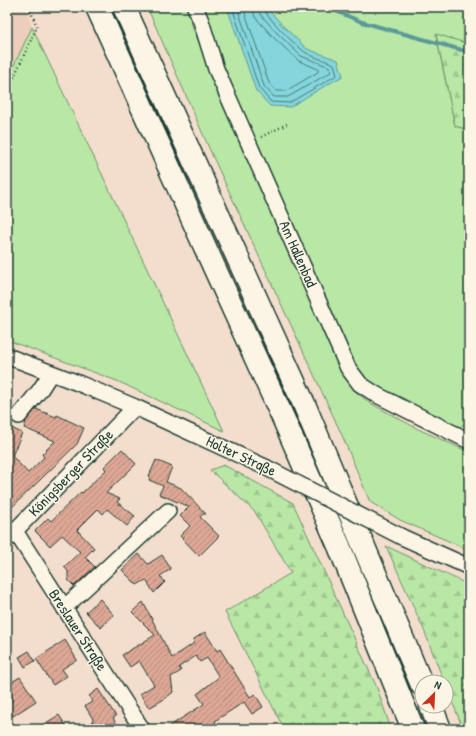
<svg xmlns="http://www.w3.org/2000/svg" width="476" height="736" font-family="'Patrick Hand',sans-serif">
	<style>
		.built { fill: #edcebc }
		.grass { fill: #b9e7a5; stroke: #6c926c }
		.forest { fill: url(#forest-firs); stroke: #6c926c }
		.water { fill: #85d6dc; stroke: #5c9999 }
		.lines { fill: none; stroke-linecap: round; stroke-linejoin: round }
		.shore { stroke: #487a77; stroke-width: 1 }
		.stream { stroke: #5c9999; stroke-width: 4 }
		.building { fill: url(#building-hatch); stroke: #1f3d34 }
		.minor-casing { stroke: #1f3d34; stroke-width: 18 }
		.highway-casing { stroke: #1f3d34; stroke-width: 25 }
		.path { stroke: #1f3d34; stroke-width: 2.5; stroke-dasharray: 1 3; stroke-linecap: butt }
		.minor { stroke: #fcf5e5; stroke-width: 15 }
		.highway { stroke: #fcf5e5; stroke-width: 22 }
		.minor-bridge-casing { stroke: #1f3d34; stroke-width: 18; stroke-linecap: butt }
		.minor-bridge { stroke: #fcf5e5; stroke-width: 15 }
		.labels { text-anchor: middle; stroke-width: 3; stroke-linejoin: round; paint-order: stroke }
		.street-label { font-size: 15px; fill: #1f3d34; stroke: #fcf5e5 }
	</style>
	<defs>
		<pattern id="forest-firs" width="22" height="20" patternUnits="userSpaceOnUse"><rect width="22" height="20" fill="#b9e7a5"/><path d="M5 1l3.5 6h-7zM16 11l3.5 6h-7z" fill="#9fc78f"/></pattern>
		<pattern id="building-hatch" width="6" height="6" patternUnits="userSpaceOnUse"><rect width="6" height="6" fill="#dea795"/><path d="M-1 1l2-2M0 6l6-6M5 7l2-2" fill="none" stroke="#b3897a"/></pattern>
	</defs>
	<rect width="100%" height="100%" fill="#f3decd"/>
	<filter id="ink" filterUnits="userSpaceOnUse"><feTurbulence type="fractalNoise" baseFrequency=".025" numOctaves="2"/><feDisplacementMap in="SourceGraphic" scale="8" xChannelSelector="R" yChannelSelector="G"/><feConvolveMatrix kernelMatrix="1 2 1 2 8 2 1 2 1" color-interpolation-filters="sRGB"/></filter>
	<g filter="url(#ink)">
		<path class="built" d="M 7,7 L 25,7 L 32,27 L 7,80 Z"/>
		<path class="grass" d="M 147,7 L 186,7 L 194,31 L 343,372 L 357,393 L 370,403 L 418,429 L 469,452 L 469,509 L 468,513 L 469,514 L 469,550 L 400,520 L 370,502 L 341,433 L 213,157 Z
			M 200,7 L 469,7 L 469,44 L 436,35 L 455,126 L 469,130 L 469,421 L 457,429 L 362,380 L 351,364 L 285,207 L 222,71 Z
			M 32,27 L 224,431 L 117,381 L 7,340 L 7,80 Z"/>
		<path class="forest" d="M 436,34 L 469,44 L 469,130 L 455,126 Z
			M 224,465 L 293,503 L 377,688 L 391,729 L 284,729 L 225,612 L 291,573 L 255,512 L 210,470 Z
			M 386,546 L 469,585 L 469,729 L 463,729 L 446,686 L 446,682 L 444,682 L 424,630 Z"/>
		<path class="water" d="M 227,7 L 266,7 L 284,27 L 307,49 L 338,60 L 343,76 L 323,87 L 290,107 L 270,106 L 256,91 Z"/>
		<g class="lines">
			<path class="shore" d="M 232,7 L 259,88 L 271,102 L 289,103 L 337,75 L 334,64 C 325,60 314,58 305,52 C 297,47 264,15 263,7
				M 237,7 L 264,86 L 274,97 L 288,97 L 331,72 L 330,67 L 301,56 L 277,33 L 260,14 L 258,7
				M 243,7 L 269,83 L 276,91 L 286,91 L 318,72 L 318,69 L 299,61 L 274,38 L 255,17 L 252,7"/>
			<path class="stream" d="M 326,7 L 362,22 L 469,52"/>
		</g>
		<path class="building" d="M 36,409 L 56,417 L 57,415 L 84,428 L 77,444 L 7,512 L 7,426 L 22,433 L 12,456 L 28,473 L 44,457 L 42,454 L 55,441 L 24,428 L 26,421 Z
			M 122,449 L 136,464 L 106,493 L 120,499 L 117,502 L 135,516 L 127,526 L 107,509 L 103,514 L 98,509 L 77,530 L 94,548 L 85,557 L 95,567 L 74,586 L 68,580 L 68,571 L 64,567 L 80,552 L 62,535 L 50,546 L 35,531 L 48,518 L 51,521 L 81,492 L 82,493 L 106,470 L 104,467 Z
			M 156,460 L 172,467 L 166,482 L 181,488 L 206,514 L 203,514 L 200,517 L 219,536 L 199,556 L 180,536 L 190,526 L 180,516 L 189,507 L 159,494 L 163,486 L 149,480 L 150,476 L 149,476 Z
			M 139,554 L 148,564 L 162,555 L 171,569 L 160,576 L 165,582 L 154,593 L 146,580 L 137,585 L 122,570 Z
			M 100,599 L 114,615 L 101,628 L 86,612 Z
			M 143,602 L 172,658 L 193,644 L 194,639 L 205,632 L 217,651 L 220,649 L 250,697 L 255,694 L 263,707 L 252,714 L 244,702 L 215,721 L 216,723 L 206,729 L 165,729 L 204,704 L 197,694 L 219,677 L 207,658 L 200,662 L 196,656 L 179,667 L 181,671 L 171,677 L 173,692 L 166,698 L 149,708 L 140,694 L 154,685 L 139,661 L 130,667 L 122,655 L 155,635 L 132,612 Z
			M 65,640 L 77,660 L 62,669 L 67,676 L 53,685 L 36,659 Z
			M 29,651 L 35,661 L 25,667 L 19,657 Z
			M 20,677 L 36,701 L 13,716 L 7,708 L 7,704 L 13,699 L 7,690 L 7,685 Z
			M 98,689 L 116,716 L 113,718 L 117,725 L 110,729 L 99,729 L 97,726 L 92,725 L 93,719 L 85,706 L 92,702 L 89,696 Z
			M 59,715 L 68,729 L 36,729 Z"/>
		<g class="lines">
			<defs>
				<path id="minor" d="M 195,7 L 201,21 L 216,69 L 348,368 L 360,384 L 377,395 L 469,441
					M 7,356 L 78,383 L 135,407 L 265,467
					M 19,416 L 40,390 L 51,373
					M 15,531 L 142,729
					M 402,537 L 469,567
					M 8,538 L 135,407
					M 64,608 L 168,511"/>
				<path id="highway" d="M 97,7 L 214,267 L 284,420 L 339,546 L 413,729
					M 124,7 L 304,404 L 422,685
					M 431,706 L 440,729"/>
			</defs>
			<use href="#minor" class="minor-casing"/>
			<use href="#highway" class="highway-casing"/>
			<path class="path" d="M 7,92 L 37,27 L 29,7
				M 261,137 L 287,124"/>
			<use href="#minor" class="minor"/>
			<use href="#highway" class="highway"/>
			<defs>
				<path id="minor-bridge" d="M 265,467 L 402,537"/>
			</defs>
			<use href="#minor-bridge" class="minor-bridge-casing"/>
			<use href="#minor-bridge" class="minor-bridge"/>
		</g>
	</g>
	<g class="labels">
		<g class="street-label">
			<text transform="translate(298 254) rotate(66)" y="5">Am Hallenbad</text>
			<text transform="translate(241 456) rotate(25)" y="5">Holter Straße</text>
			<text transform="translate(71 473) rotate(-46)" y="5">Königsberger Straße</text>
			<text transform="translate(78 630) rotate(57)" y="5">Breslauer Straße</text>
		</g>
	</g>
	<rect width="476" height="736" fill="none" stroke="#fcf5e5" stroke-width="24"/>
	<rect x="12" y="12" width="452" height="712" fill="none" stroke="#1f3d34" stroke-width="1.5" filter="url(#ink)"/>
	<g transform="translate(434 694) rotate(24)"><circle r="19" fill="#fcf5e5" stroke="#a4ab9e"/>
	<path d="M0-3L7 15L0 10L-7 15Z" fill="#c8321e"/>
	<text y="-6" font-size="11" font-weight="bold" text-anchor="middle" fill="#1f3d34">N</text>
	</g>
</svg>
